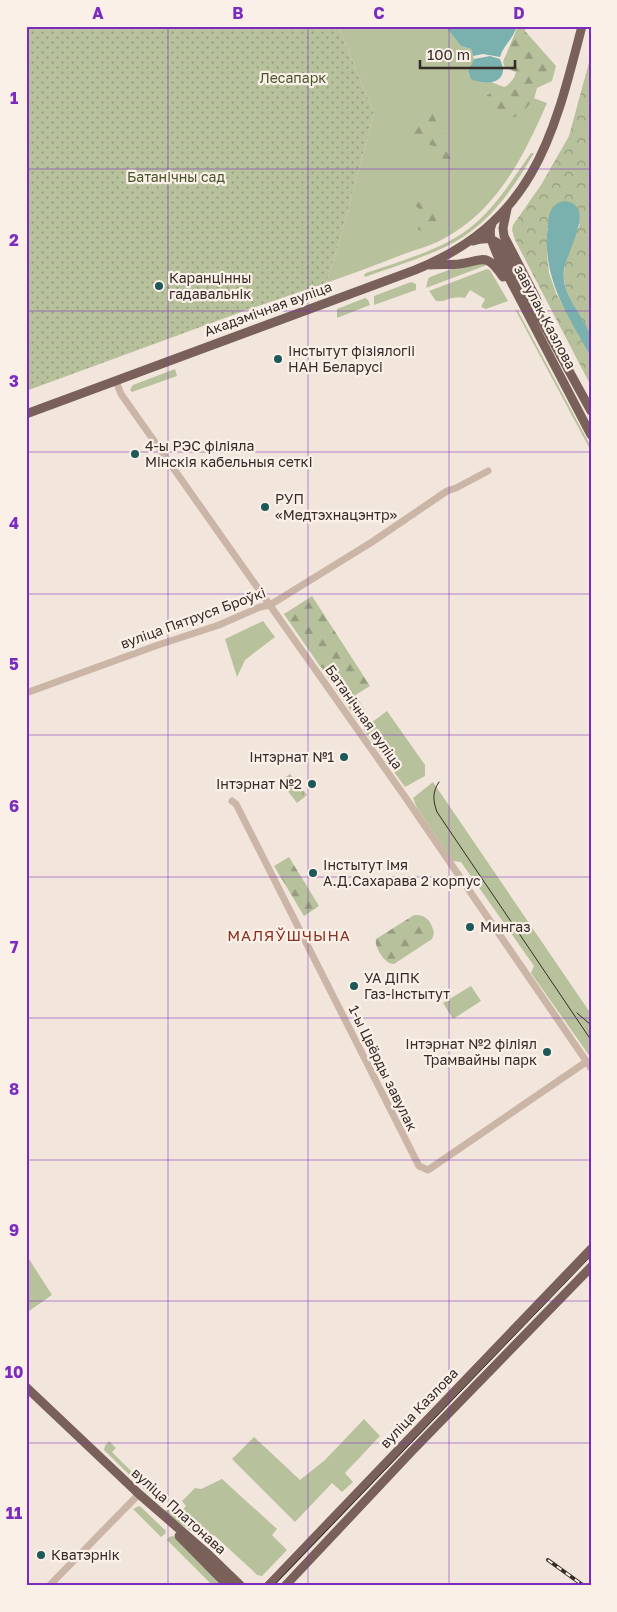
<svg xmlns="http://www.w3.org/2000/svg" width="617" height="1612" font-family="'Golos Text',sans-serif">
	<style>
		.grass { fill: #b7c19b }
		.forest { fill: url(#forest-firs) }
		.park { fill: url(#park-crowns) }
		.garden { fill: url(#garden-dots) }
		.water { fill: #7ab0ae }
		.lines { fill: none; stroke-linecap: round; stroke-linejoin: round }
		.minor { stroke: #cab5a7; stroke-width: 7 }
		.major { stroke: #796159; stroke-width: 9 }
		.tram { stroke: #372b28; stroke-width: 1 }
		.rail-casing { stroke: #372b28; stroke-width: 4 }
		.rail { stroke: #faf0e8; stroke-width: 2; stroke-dasharray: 5.5; stroke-linecap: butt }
		.grid { fill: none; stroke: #7b2cbf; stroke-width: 1; stroke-opacity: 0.55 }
		.poi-dot { fill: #1d5958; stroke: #faf0e8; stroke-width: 2 }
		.labels { text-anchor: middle; stroke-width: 4.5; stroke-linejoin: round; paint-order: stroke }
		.park-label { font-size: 14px; fill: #49552b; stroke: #faf0e8 }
		.poi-label { font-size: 14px; fill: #372b28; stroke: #faf0e8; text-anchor: start }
		.street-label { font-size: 14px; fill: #372b28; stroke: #faf0e8 }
		.neighbourhood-label { font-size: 15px; letter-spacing: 1px; fill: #873120; stroke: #faf0e8 }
		.neatline { fill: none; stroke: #7b2cbf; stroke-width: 2 }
		.grid-label { font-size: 16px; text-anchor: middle; font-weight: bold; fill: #7b2cbf }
	</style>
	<defs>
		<pattern id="forest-firs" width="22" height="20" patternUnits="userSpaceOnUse" patternTransform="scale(1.25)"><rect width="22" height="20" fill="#b7c19b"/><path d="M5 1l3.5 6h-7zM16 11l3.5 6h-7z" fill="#969d7e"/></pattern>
		<pattern id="park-crowns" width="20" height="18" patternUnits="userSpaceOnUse" patternTransform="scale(1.25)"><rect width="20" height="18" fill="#b7c19b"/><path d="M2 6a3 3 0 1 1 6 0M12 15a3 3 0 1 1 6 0" fill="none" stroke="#969d7e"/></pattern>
		<pattern id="garden-dots" width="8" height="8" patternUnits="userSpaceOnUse" patternTransform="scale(1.25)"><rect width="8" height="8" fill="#b7c19b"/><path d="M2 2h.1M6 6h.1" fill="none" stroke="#969d7e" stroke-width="1.8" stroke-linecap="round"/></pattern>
	</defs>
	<rect width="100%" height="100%" fill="#f2e6dc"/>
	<path class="grass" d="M 338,26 L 445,26 L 461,46 L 471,49 L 474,59 L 468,74 C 475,82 481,84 491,82 L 547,103 C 524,156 497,211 443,239 C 431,246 417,249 404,254 C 378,264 352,274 326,283 L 338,246 L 374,113 Z
		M 531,153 L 534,153 C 512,191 486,228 445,247 C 420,259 392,267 365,277 L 364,275 L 366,273 C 403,260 447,249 477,222 C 499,202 514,177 531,153 Z
		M 481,261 L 493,267 L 487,265 L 426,288 L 428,279 L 430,277 L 462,265 Z
		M 487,269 L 490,270 L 508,301 L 486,309 L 481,307 L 485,299 L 470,290 L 465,298 C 450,295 446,303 436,301 L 429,291 Z
		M 411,282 L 416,284 L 416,290 L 374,305 L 374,296 Z
		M 365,298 L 368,300 L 370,305 L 337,318 L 337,309 Z
		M 515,309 L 518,311 L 590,445 L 591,451 Z
		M 175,369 L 177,376 L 132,392 L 130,390 L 133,385 Z
		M 287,612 L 355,694 L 367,714 L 357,720 L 284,614 Z
		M 263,621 L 275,637 L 245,660 L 237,677 L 225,639 Z
		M 387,711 L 425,765 L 425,776 L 405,787 L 363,729 Z
		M 433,782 L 591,1014 L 591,1058 L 531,973 L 534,966 L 461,862 L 453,861 L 417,808 L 413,798 Z
		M 471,986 L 481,1001 L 453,1019 L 443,1003 Z
		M 29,1259 L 52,1295 L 26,1313 L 26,1261 Z
		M 364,1419 L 380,1436 L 345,1473 L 353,1482 L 342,1492 L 332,1483 L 295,1522 L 232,1459 L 254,1437 L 300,1480 L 325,1460 Z
		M 109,1441 L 116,1448 L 112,1452 L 164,1504 L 163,1504 L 148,1493 L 104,1450 L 105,1446 Z
		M 222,1479 L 277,1529 L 272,1535 L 287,1550 L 262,1576 L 257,1575 L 253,1571 L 214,1535 L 207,1542 L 163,1512 L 166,1510 L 182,1510 L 186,1506 L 182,1501 L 195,1488 L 201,1489 Z
		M 139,1506 L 141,1507 L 166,1531 L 165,1534 L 161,1537 L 133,1509 Z
		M 173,1536 L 221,1586 L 213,1586 L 167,1540 L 169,1537 Z"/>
	<path class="forest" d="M 518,26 L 526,26 L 525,31 L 556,66 L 552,81 L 537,88 L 534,99 L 519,116 L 505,119 L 487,108 L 487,95 C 499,91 513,85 516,72 L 505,68 L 503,62 Z
		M 432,113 L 457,160 L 451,169 L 443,169 L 442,149 L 413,139 L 410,114 Z
		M 420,193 L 436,203 L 436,232 L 418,230 L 419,209 L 411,202 Z
		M 312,596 L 370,686 L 346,701 L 284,614 Z
		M 289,857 L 319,906 L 304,916 L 274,866 Z
		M 414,915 C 426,914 432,922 434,933 L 432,939 L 394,964 C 385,965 374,947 376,939 Z"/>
	<path class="park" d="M 591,55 L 591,335 C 581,318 564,296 564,276 C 564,258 573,240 580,224 L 547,228 L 547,255 L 549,273 L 556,293 L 591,357 L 591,386 L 515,240 L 512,230 L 513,225 L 541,185 L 569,136 Z
		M 290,774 L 307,795 L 297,803 L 280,781 Z"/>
	<path class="garden" d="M 26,26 L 338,26 L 374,113 L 338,246 L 326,283 L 244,311 L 26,391 Z"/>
	<path class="water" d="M 445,26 L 517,26 C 513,39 503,46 500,57 L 483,54 L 473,56 L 471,49 L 461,46 Z
		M 490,56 L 500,59 C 501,63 504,67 503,71 C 501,86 480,84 471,79 L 468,72 L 474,59 Z
		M 564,201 C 598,204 566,252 564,270 C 561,295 581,312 590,334 C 592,340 591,350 591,357 C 566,312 541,277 548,224 C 549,213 551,204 564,201 Z"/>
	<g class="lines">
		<path class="minor" d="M 116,381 L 121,394 L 403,794 L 591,1068
			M 26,693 L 158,645 L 219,625 L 260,607 L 270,605 L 372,542 L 447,491 L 456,488 L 488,471
			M 232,801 L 236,804 L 419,1166 L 428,1170 L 586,1062
			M 49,1586 L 139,1494"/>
		<path class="major" d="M 507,209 L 503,228 L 504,236 L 535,296 L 541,311
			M 492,224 C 487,235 494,246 498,257 L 591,435
			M 473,241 C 483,238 492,237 500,245 L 591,411
			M 430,265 C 440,264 450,265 459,264 C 485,260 486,252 503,277
			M 26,414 L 415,270 C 533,222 553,139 582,26
			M 26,1387 L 139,1494 L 209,1555 L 241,1586
			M 179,1536 L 228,1586
			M 268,1586 L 591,1249
			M 285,1586 L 412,1451 L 591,1267"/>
		<path class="tram" d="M 439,782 C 432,792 433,801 437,812 L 591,1040
			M 577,1013 L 591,1025
			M 273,1586 L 591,1256"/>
		<defs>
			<path id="rail" d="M 548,1560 L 584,1586"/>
		</defs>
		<use href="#rail" class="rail-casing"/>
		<use href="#rail" class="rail"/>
	</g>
	<path class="grid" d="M 168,26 L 168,1586M 308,26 L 308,1586M 449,26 L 449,1586M 26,169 L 591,169M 26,311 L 591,311M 26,452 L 591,452M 26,594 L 591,594M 26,735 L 591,735M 26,877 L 591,877M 26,1018 L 591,1018M 26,1160 L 591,1160M 26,1301 L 591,1301M 26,1443 L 591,1443"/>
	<g class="poi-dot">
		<circle cx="159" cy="286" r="5"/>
		<circle cx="278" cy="359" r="5"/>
		<circle cx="135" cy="454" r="5"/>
		<circle cx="265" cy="507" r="5"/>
		<circle cx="344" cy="757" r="5"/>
		<circle cx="312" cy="784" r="5"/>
		<circle cx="313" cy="873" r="5"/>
		<circle cx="470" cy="927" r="5"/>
		<circle cx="354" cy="986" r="5"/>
		<circle cx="547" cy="1052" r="5"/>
		<circle cx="41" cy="1555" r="5"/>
	</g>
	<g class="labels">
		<g class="park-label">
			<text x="293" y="83">Лесапарк</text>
			<text x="176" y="182">Батанічны сад</text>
		</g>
		<g class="poi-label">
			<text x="169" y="283">Каранцінны<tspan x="169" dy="16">гадавальнік</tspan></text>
			<text x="288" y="356">Інстытут фізіялогіі<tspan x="288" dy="16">НАН Беларусі</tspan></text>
			<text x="145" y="451">4-ы РЭС філіяла<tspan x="145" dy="16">Мінскія кабельныя сеткі</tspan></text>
			<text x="275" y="504">РУП<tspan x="275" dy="16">«Медтэхнацэнтр»</tspan></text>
			<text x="334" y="762" text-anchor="end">Інтэрнат №1</text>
			<text x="302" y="789" text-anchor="end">Інтэрнат №2</text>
			<text x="323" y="870">Інстытут імя<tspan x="323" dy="16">А.Д.Сахарава 2 корпус</tspan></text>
			<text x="480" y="932">Мингаз</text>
			<text x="364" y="983">УА ДІПК<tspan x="364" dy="16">Газ-інстытут</tspan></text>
			<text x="537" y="1049" text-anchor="end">Інтэрнат №2 філіял<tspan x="537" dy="16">Трамвайны парк</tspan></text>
			<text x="51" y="1560">Кватэрнік</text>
		</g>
		<g class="street-label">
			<text transform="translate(268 309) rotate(-20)" y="5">Акадэмічная вуліца</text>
			<text transform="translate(545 317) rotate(62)" y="5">завулак Казлова</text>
			<text transform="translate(193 618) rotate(-20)" y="5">вуліца Пятруся Броўкі</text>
			<text transform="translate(364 717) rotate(55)" y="5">Батанічная вуліца</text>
			<text transform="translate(383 1068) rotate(64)" y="5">1-ы Цвёрды завулак</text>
			<text transform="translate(419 1408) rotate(-46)" y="5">вуліца Казлова</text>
			<text transform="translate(179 1511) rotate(42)" y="5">вуліца Платонава</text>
		</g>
		<g class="neighbourhood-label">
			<text x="289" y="941">МАЛЯЎШЧЫНА</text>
		</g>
	</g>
	<rect width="617" height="1612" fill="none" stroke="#faf0e8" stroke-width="55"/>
	<path d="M420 60v8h95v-8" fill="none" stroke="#372b28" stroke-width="2.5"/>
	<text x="427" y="60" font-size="15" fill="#372b28" stroke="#faf0e8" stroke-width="4" paint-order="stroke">100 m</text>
	<rect x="28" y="28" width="562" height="1556" class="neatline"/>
	<g class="grid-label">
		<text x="98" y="19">A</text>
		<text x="238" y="19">B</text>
		<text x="379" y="19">C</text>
		<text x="519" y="19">D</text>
		<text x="14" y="104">1</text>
		<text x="14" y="246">2</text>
		<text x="14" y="387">3</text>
		<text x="14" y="529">4</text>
		<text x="14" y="670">5</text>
		<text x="14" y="812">6</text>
		<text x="14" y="953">7</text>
		<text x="14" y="1095">8</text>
		<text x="14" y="1236">9</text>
		<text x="14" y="1378">10</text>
		<text x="14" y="1519">11</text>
	</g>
</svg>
